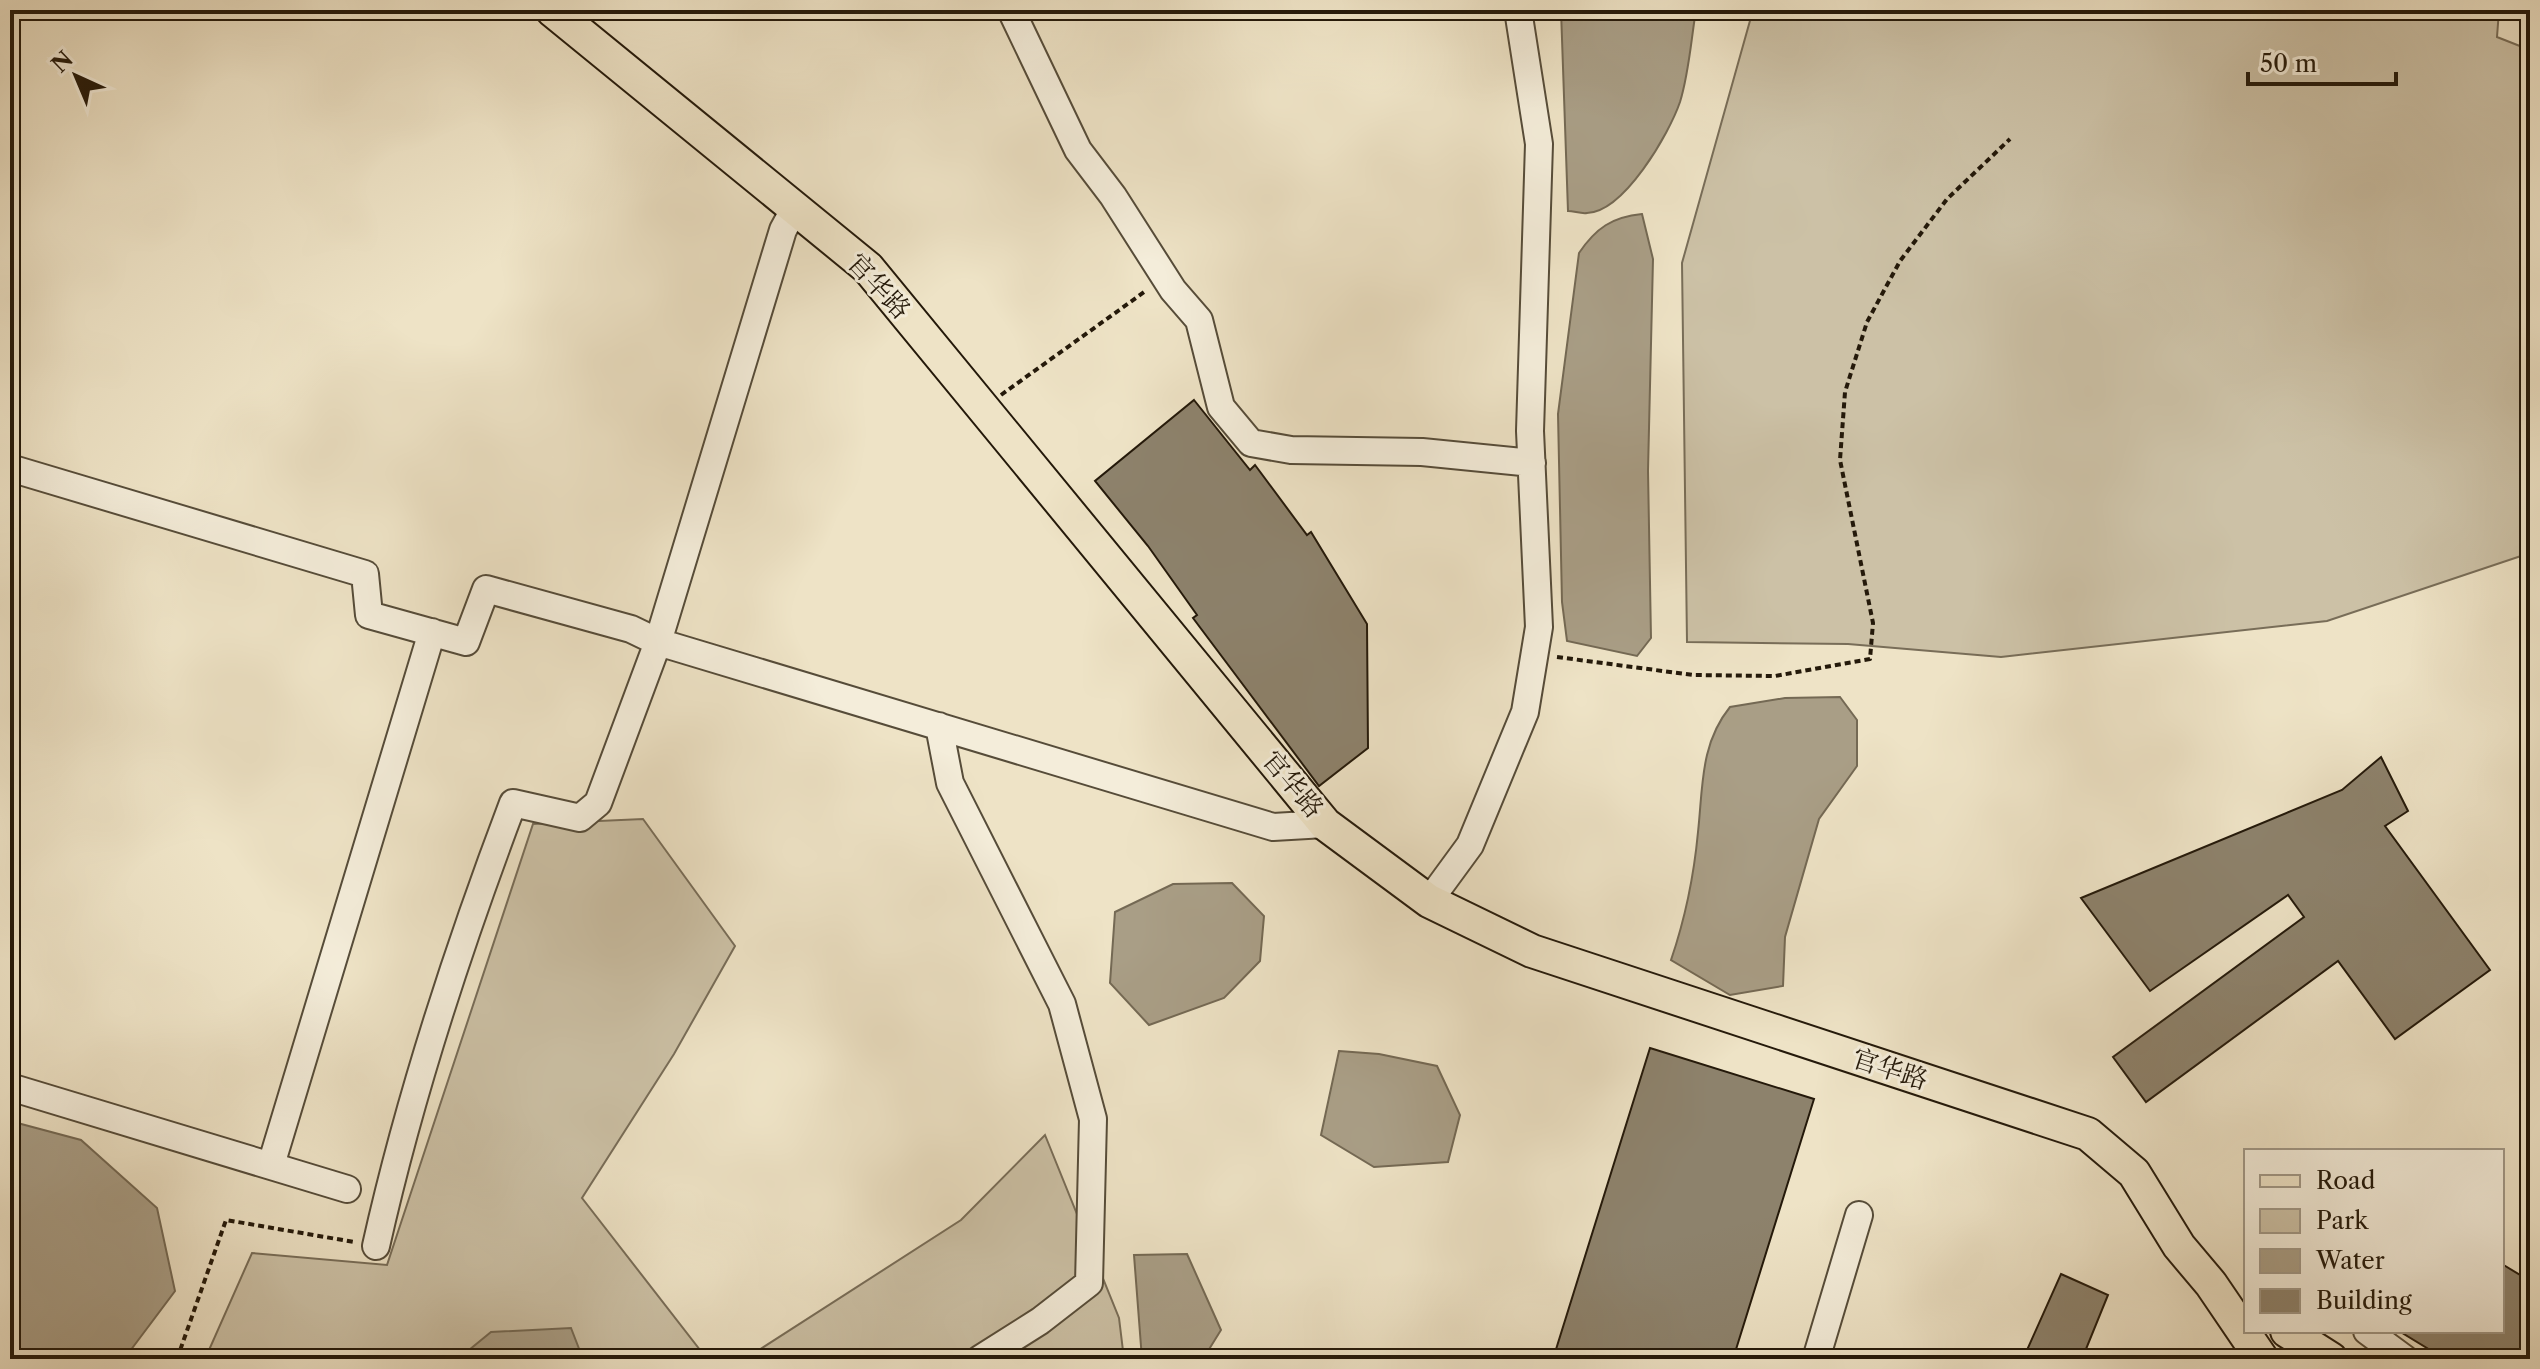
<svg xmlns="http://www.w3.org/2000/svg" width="2540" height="1369" font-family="'Libre Caslon Text','Noto Serif SC',serif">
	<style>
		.green { fill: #ccc1a6; stroke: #786d58; stroke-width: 2 }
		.water { fill: #a99e86; stroke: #746954; stroke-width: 2 }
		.building { fill: #8d826c; stroke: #24190a; stroke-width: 2 }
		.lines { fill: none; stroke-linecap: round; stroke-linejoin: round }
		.minor-casing { stroke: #564c39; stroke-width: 30 }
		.major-casing { stroke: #24190a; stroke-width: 36 }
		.path { stroke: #24190a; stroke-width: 4; stroke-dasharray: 6 4; stroke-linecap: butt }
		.minor { stroke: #f4edda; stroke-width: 26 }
		.major { stroke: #eee3c6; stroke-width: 32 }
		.labels { text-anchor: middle; stroke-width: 6; stroke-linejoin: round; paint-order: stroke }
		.street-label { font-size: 26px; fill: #24190a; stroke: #f4edda }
	</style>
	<rect width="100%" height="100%" fill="#eee3c6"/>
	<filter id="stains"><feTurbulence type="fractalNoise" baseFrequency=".0025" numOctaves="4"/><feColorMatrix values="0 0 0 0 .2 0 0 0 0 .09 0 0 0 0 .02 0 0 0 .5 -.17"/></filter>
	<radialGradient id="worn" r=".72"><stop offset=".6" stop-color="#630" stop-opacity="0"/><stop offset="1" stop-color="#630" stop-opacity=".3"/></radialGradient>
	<path class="green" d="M 1753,10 L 2499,10 L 2497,37 L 2530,50 L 2530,553 L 2327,621 L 2001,657 L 1848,644 L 1687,642 L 1682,263 Z
		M 643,819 L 735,946 L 674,1054 L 582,1198 L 707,1359 L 205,1359 L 252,1253 L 387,1265 L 533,824 Z
		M 1045,1135 L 1119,1318 L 1124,1359 L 745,1359 L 961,1220 Z"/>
	<path class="water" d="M 1561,10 L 1696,10 C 1691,40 1689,73 1680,102 C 1669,134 1624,212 1587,213 C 1581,214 1574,211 1568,211 Z
		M 1642,214 L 1653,259 L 1648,471 L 1651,638 L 1637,656 L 1567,641 L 1562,602 L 1558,414 L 1579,253 C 1596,228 1612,217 1642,214 Z
		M 1840,697 L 1857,720 L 1857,766 L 1819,819 L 1785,937 L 1783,986 L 1730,995 L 1671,960 C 1685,919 1694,875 1698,832 C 1703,787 1700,744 1730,707 L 1785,698 Z
		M 1232,883 L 1264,916 L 1260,961 L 1224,998 L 1149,1025 L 1110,983 L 1115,912 L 1173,884 Z
		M 1339,1051 L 1379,1054 L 1437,1066 L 1460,1115 L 1448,1162 L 1374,1167 L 1321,1135 Z
		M 10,1121 L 81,1140 L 157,1208 L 175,1291 L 124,1359 L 10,1359 Z
		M 1187,1254 L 1221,1330 L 1203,1359 L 1142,1359 L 1134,1255 Z
		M 571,1328 L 583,1359 L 458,1359 L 491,1332 Z"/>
	<path class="building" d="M 1194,400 L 1250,470 L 1255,465 L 1307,535 L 1311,532 L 1367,624 L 1368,748 L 1319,786 L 1193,618 L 1197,615 L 1148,546 L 1095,481 Z
		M 2381,757 L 2408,811 L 2385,826 L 2490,970 L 2395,1039 L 2338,961 L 2146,1102 L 2113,1057 L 2304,917 L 2288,895 L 2150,991 L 2081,898 L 2342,790 Z
		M 1650,1048 L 1814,1099 L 1733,1359 L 1553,1359 Z
		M 2502,1264 L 2530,1281 L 2530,1359 L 2445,1359 L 2399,1331 L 2502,1331 Z
		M 2061,1274 L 2108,1295 L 2082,1359 L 2023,1359 Z"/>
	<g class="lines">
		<defs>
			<path id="minor" d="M 1011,10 L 1078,150 L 1113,196 L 1173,290 L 1199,320 L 1221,407 L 1251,443 L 1291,450 L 1422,452 L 1532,463
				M 10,468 L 365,574 L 369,615 L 466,642 L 486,589 L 631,629 L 658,642 L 1273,827 L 1325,824
				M 939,726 L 950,783 L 1062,1004 L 1093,1119 L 1089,1283 L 1040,1321 L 980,1359
				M 1429,901 L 1470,845 L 1525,712 L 1539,627 L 1530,431 L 1539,144 L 1518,10
				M 10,1087 L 347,1189
				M 271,1165 L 432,632
				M 376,1246 C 410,1094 458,948 513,803 L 580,818 L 598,803 L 658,642 L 783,230 L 795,208
				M 2367,1331 L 2405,1359
				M 1816,1359 L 1859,1215"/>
			<path id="major" d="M 552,10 L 868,268 L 1325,824 L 1429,901 L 1532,951 L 2088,1134 L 2134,1173 L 2179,1246 L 2211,1284 L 2262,1359
				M 2287,1331 L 2331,1359"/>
		</defs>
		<use href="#minor" class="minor-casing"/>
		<use href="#major" class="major-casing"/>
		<path class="path" d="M 1001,395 L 1147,290
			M 1557,657 L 1693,675 L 1775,676 L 1870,659 L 1873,623 L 1840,460 L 1845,392 L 1867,322 L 1900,261 L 1947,199 L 2010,139
			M 177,1359 L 226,1220 L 354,1242"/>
		<use href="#minor" class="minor"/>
		<use href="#major" class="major"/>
	</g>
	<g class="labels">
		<g class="street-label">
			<text transform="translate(879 286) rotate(47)" y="9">官华路</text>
			<text transform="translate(1293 784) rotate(50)" y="9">官华路</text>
			<text transform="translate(1890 1069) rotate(18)" y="9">官华路</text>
		</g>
	</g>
	<rect width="2540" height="1369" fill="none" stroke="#eee3c6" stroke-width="40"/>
	<rect x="12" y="12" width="2516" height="1345" fill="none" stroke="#24190a" stroke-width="4"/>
	<rect x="20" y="20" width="2500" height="1329" fill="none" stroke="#24190a" stroke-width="2"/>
	<rect x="2244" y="1149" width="260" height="184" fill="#f4edda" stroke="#a19887" stroke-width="2"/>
	<rect x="2260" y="1175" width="40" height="12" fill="#eee3c6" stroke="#a19887" stroke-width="2"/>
	<text x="2316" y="1189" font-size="24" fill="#24190a">Road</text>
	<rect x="2260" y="1209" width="40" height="24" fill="#ccc1a6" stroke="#a19887" stroke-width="2"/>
	<text x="2316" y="1229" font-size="24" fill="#24190a">Park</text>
	<rect x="2260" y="1249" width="40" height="24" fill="#a99e86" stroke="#a19887" stroke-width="2"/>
	<text x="2316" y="1269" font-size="24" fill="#24190a">Water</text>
	<rect x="2260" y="1289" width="40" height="24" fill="#8d826c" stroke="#a19887" stroke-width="2"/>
	<text x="2316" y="1309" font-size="24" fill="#24190a">Building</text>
	<g transform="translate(76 76) rotate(316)" stroke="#f4edda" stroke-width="6" paint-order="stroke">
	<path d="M0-6L14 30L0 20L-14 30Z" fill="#24190a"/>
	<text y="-12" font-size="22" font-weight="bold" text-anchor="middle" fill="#24190a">N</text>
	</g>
	<path d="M2248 72v12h148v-12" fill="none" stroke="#24190a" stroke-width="4"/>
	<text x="2260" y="72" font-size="24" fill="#24190a" stroke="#f4edda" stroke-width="6" paint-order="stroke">50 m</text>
	<rect width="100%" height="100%" filter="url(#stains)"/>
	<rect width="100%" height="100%" fill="url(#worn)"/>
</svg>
